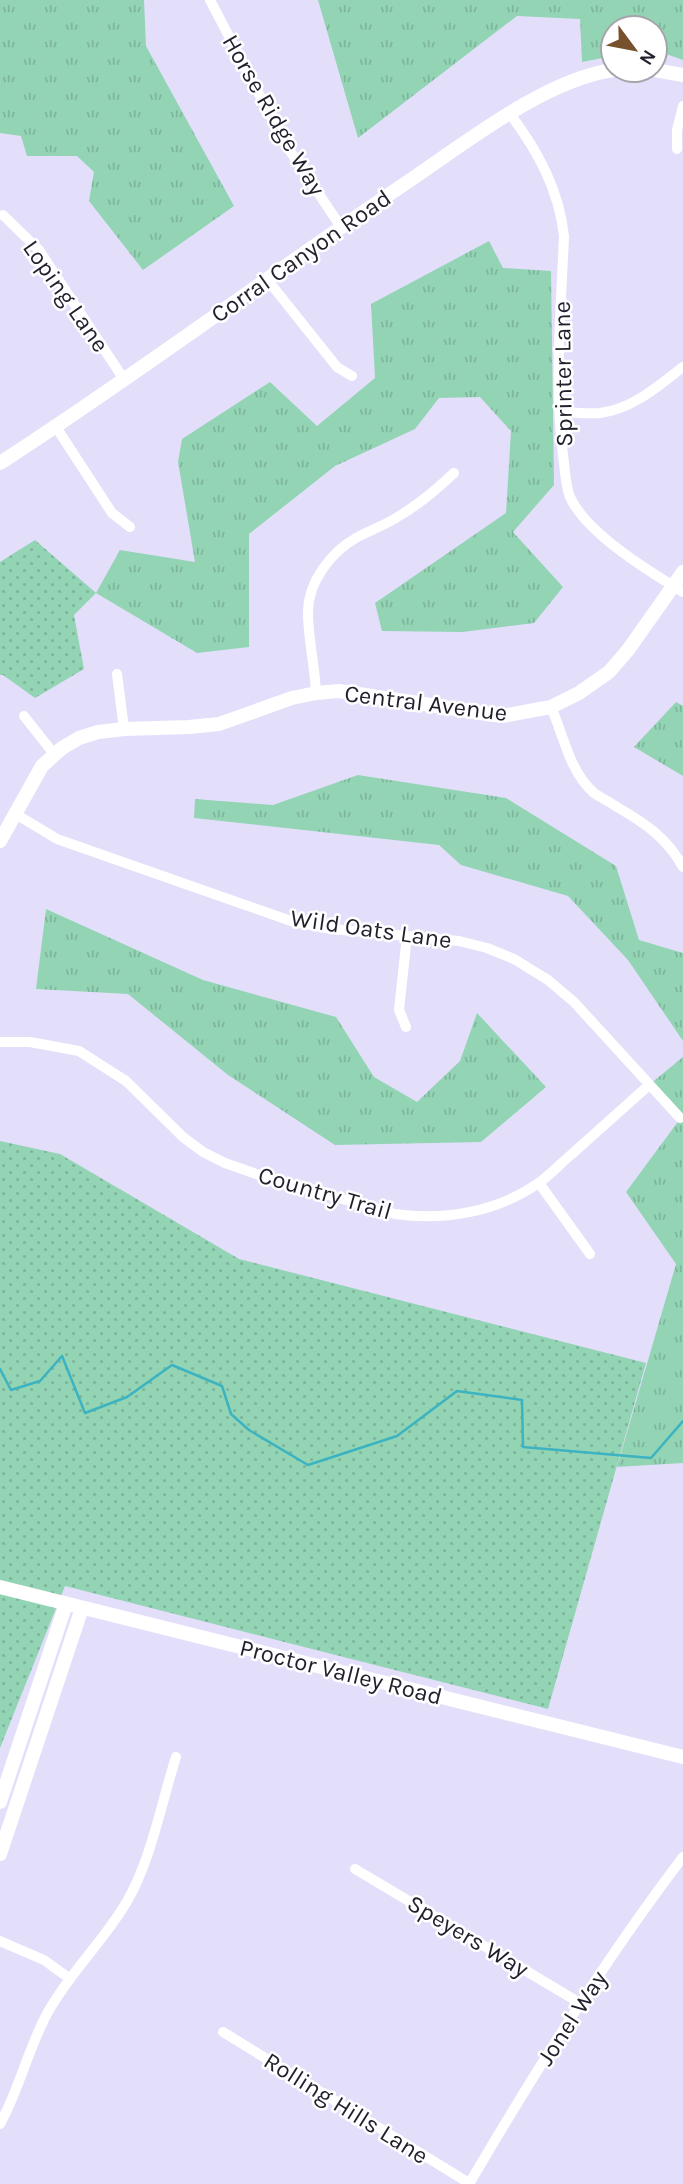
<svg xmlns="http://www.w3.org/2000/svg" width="683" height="2184" font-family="Karla,sans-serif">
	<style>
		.grass { fill: url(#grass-dots) }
		.park { fill: url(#park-tufts) }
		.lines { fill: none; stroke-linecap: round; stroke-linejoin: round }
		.stream { stroke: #3cb3c1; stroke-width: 2.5 }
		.street { stroke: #fff; stroke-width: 10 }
		.secondary { stroke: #fff; stroke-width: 14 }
		.labels { text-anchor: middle; stroke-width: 5; stroke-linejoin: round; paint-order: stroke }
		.street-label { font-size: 24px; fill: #211f2c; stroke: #fff }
	</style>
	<defs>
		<pattern id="grass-dots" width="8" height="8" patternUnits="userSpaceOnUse" patternTransform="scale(1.75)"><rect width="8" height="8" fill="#93d4b5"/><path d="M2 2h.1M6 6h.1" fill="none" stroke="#7eb69c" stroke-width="1.8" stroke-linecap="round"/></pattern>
		<pattern id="park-tufts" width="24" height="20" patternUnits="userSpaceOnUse" patternTransform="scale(1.75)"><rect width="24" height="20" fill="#93d4b5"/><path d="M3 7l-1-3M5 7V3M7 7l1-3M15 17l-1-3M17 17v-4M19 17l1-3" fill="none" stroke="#7eb69c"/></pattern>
	</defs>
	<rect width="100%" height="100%" fill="#e3dffb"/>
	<path class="grass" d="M 35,540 L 96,593 L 74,615 L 84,669 L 35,698 L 3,675 L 0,675 L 0,562 Z
		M 0,1141 L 60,1154 L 239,1259 L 646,1363 L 548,1709 L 65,1586 L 0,1748 Z"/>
	<path class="park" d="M 0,0 L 144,0 L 146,46 L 234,206 L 143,270 L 89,201 L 94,172 L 77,156 L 27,156 L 21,136 L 0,133 Z
		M 318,0 L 683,0 L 683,60 L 655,50 L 655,28 L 613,28 L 613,56 L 582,62 L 580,19 L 517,16 L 358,138 Z
		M 489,241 L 503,268 L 551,271 L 554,485 L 513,532 L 563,587 L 534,623 L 463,632 L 382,631 L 375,603 L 506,513 L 511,431 L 480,397 L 439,398 L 415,429 L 335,466 L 249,534 L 249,647 L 197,653 L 96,593 L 120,550 L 195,562 L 178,462 L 182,439 L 270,382 L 317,426 L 375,378 L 371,304 Z
		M 676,702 L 683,706 L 683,776 L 634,747 Z
		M 358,775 L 506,798 L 616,866 L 639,940 L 683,953 L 683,1041 L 628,960 L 568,896 L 461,865 L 439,845 L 194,818 L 195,799 L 273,805 Z
		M 46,909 L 203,980 L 336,1017 L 374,1077 L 417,1102 L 460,1061 L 477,1013 L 546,1087 L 481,1142 L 335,1145 L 228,1075 L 128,994 L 36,989 Z
		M 683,1057 L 683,1463 L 617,1467 L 676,1264 L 626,1192 L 680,1119 L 649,1085 Z"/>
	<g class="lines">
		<path class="stream" d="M 0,1369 L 11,1390 L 40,1381 L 62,1356 L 85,1413 L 127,1397 L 172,1365 L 222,1386 L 231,1414 L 249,1430 L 308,1465 L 397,1436 L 457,1391 L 522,1400 L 523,1447 L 651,1458 L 683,1421"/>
		<path class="street" d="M 210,0 L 284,142 L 341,227
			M 510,114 C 538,151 559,190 564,236 C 561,308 554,383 563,455 C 565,468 565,484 570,497 C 586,533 650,572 683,592
			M 677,149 L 677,130 L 683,106
			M 3,215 L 39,250 L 125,381
			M 266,278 L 337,367 L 352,376
			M 560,412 C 573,412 587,414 600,413 C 633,409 658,386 683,367
			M 56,427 L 112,513 L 130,527
			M 117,674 L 124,729
			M 316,693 C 315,666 308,639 308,612 C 308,582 331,552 356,538 C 370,530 386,525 399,516 C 420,504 437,489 454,473
			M 551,707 C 564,736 569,771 594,793 C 601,798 610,802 617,807 C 645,823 667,838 683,867
			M 24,716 L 54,754
			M 14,813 L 57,839 L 291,921 L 332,929 L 459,941 L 487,948 L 514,959 L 548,980 L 574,1002 L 680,1118
			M 406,1027 L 399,1010 L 407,936
			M 0,1042 L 30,1042 L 79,1051 L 126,1081 L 183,1137 L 203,1152 L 225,1163 L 262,1176 L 395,1214 C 444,1221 498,1212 540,1182 C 551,1174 561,1163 572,1154 C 598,1131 623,1108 649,1085
			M 539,1183 L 590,1254
			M 355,1869 L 580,2003
			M 0,1941 L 44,1960 L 69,1978
			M 223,2032 L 469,2183
			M 0,2124 C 20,2088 28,2048 48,2012 C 70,1972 103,1942 126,1903 C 151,1861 161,1804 176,1757
			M 469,2184 C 535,2072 604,1961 683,1857"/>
		<path class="secondary" d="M 655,70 L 683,75
			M 0,463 C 138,374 269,275 406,183 C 464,144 544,80 613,70
			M 0,841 L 42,766 L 62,748 L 79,738 L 98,732 L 124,729 L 189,727 L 219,724 L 292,698 L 316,693 L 339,691 L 502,716 L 551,707 L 579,693 L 609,672 L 628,650 L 683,572
			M 0,1587 L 683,1757
			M 0,1802 L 66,1604
			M 0,1854 L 82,1608"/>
	</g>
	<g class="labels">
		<g class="street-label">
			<text transform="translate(274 115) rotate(60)" y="8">Horse Ridge Way</text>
			<text transform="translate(301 256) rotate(-35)" y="8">Corral Canyon Road</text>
			<text transform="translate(66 296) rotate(55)" y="8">Loping Lane</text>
			<text transform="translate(563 374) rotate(-91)" y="8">Sprinter Lane</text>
			<text transform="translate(426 703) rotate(7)" y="8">Central Avenue</text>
			<text transform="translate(371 929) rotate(8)" y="8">Wild Oats Lane</text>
			<text transform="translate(325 1193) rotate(16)" y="8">Country Trail</text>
			<text transform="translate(341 1672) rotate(14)" y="8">Proctor Valley Road</text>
			<text transform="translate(468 1936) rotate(31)" y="8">Speyers Way</text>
			<text transform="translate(572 2018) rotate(-57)" y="8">Jonel Way</text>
			<text transform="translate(346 2108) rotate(32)" y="8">Rolling Hills Lane</text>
		</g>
	</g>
	<g transform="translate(634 49) rotate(122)"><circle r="33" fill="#ffffff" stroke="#a6a5ab" stroke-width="2"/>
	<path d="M0-5L12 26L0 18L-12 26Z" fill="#76512c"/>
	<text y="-10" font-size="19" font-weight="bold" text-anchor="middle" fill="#211f2c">N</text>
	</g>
</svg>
